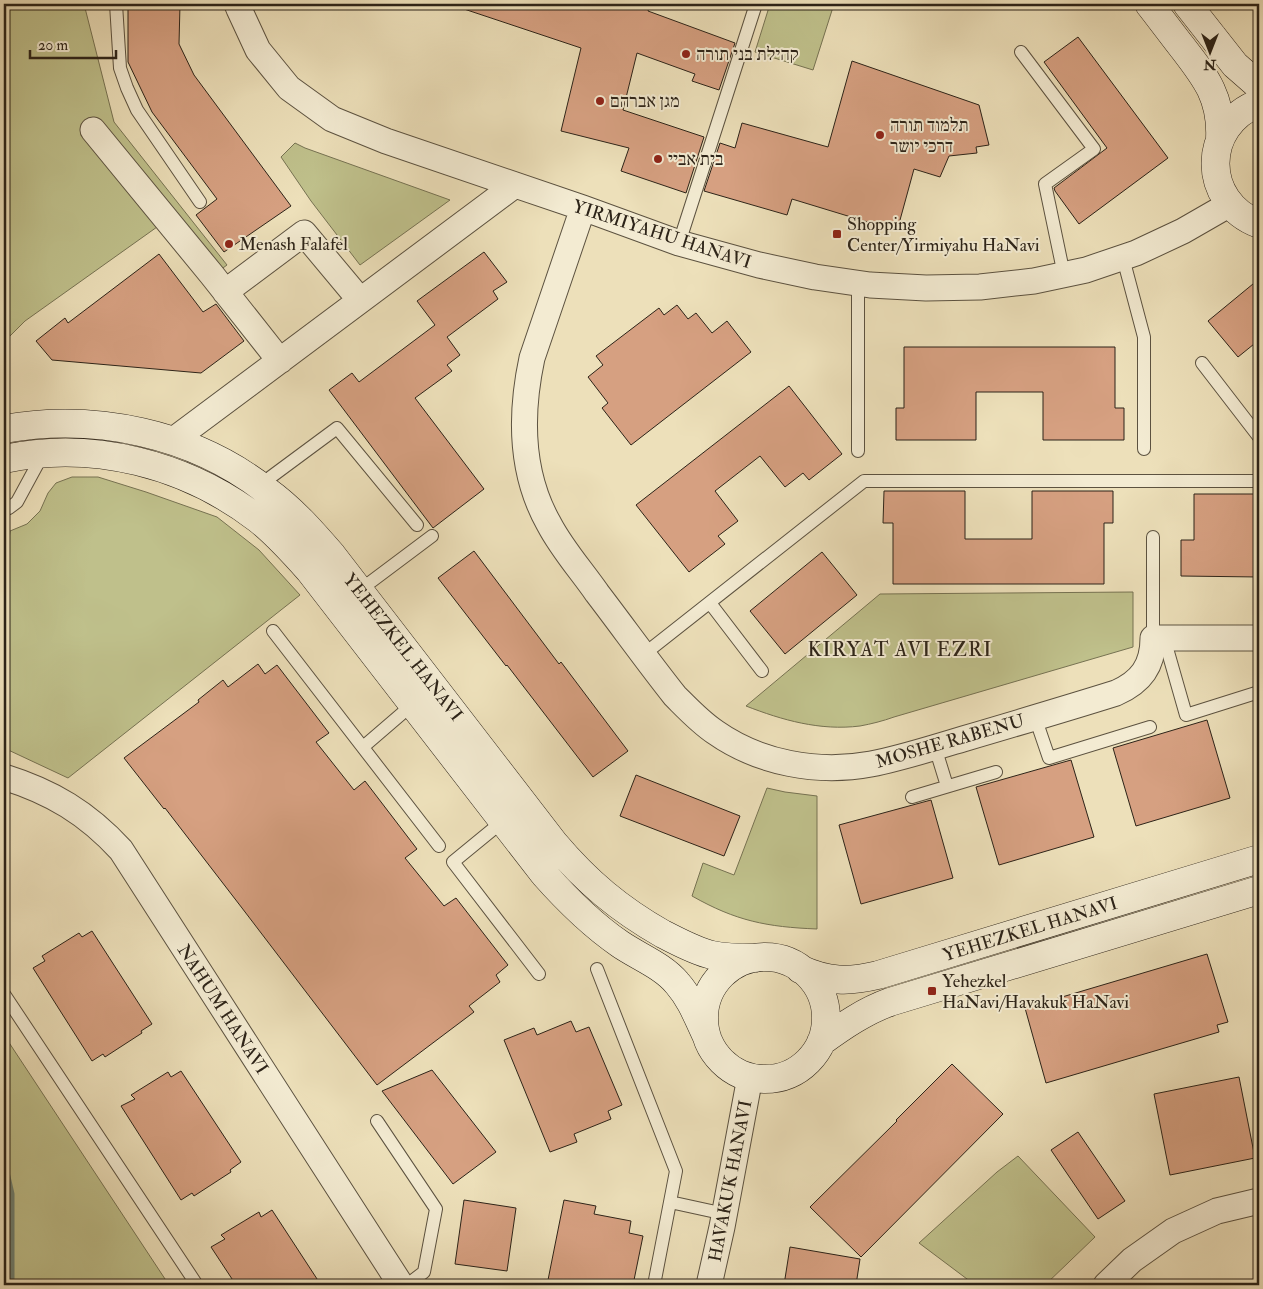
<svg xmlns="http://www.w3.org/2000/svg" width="1263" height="1289" font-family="'IM FELL Double Pica','Frank Ruhl Libre',serif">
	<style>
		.green { fill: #bfc08b; stroke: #767252 }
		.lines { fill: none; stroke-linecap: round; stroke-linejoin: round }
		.stream { stroke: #6d7f71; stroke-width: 9 }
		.building { fill: #d6a081; stroke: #2c2318 }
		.lane-casing { stroke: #5c5240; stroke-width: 14 }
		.street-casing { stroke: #5c5240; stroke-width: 27 }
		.secondary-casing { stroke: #2c2318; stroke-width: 29 }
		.lane { stroke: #f3ebd2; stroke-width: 12 }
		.street { stroke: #f3ebd2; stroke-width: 25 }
		.secondary { stroke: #f3ebd2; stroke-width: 28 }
		.poi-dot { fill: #8f2418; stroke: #f3ebd2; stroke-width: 2 }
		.labels { text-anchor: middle; stroke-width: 4; stroke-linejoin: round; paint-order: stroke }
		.poi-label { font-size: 18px; fill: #2c2318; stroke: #f3ebd2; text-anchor: start }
		.street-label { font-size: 18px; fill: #2c2318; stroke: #f3ebd2 }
		.quarter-label { font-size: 20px; letter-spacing: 1px; fill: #2c2318; stroke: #f3ebd2 }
	</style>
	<rect width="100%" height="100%" fill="#ede0ba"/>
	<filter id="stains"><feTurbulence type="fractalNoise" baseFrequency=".004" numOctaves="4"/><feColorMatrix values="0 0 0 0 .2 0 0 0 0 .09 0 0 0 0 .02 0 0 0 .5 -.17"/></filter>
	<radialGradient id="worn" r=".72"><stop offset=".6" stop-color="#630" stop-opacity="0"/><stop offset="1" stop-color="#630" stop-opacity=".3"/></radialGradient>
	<path class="green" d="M 4,4 L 84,4 L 114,122 L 227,265 L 205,281 L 157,227 L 25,321 L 8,338 L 5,377 L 4,378 Z
		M 770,4 L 834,4 L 813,70 L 755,52 Z
		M 295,143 L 305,148 L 450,200 L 360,265 L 311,201 L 281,157 Z
		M 72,477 L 98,477 L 146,492 L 217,517 L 259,550 L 300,595 L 68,778 L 4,748 L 4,583 L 10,531 L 27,524 L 40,511 L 48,493 L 56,483 Z
		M 1133,592 L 1133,647 L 894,717 C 883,721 871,724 860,726 C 820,731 782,720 746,706 L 880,594 Z
		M 767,788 L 785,792 L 817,796 L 817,929 C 767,927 736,921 692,896 L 703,863 L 734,875 Z
		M 4,1035 L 169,1285 L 4,1285 Z
		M 1018,1156 L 1095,1237 L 1045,1285 L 975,1285 L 919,1243 L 997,1172 Z"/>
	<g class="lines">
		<path class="stream" d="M 4,1168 L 10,1194 L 10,1285"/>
	</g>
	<path class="building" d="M 128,4 L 180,4 L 179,44 L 194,75 L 291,206 L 224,252 L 196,215 L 217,199 L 152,112 L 128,62 Z
		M 462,4 L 650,4 L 648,11 L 735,43 L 719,90 L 692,81 L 695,74 L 637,53 L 623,110 L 704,137 L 686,193 L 621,171 L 629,148 L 561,131 L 581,48 L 461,8 Z
		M 1078,37 L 1168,158 L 1079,224 L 1055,191 L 1054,188 L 1107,148 L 1044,62 Z
		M 852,61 L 979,105 L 989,145 L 976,147 L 977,153 L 949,156 L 940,177 L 914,169 L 897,231 L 792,199 L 787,215 L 704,191 L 720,143 L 735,148 L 742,123 L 828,147 Z
		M 484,252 L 507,282 L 493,291 L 498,299 L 447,337 L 460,355 L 447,365 L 452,371 L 415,398 L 484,489 L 433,528 L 329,390 L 352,373 L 359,382 L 435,325 L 417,301 Z
		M 159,254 L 203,312 L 216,304 L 244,341 L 201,373 L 52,360 L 36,341 L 65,318 L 68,323 Z
		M 1259,279 L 1259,340 L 1238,357 L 1208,321 Z
		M 677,305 L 688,319 L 696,313 L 712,333 L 727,321 L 751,352 L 631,445 L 602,408 L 608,403 L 588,377 L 603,365 L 596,356 L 659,308 L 664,315 Z
		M 904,347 L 1115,347 L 1115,408 L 1124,408 L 1124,440 L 1043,440 L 1043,392 L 976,392 L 976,440 L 896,440 L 896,408 L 904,408 Z
		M 789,386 L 842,454 L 809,480 L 803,473 L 785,487 L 760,456 L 715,491 L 738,521 L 718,536 L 725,544 L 689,572 L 636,505 Z
		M 884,491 L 965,491 L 965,539 L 1032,539 L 1032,491 L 1113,491 L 1113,523 L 1104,523 L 1104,584 L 893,584 L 893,523 L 883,523 Z
		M 1194,494 L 1259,494 L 1259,577 L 1181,576 L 1181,540 L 1194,540 Z
		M 474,551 L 559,664 L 561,662 L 628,751 L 593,777 L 507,665 L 506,666 L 438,578 Z
		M 822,552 L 857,595 L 785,654 L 750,611 Z
		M 258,664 L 265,674 L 277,665 L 329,733 L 316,742 L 354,790 L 365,781 L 417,849 L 405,858 L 444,906 L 456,898 L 508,965 L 496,975 L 500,982 L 469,1006 L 474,1012 L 377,1085 L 242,908 L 165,808 L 164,809 L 124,758 L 199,702 L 198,700 L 223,680 L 228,687 Z
		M 1207,720 L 1230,798 L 1136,826 L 1113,748 Z
		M 1071,760 L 1094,837 L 999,865 L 976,787 Z
		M 636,775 L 740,816 L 724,856 L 620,816 Z
		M 931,800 L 953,878 L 861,904 L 839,825 Z
		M 92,931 L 152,1024 L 141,1031 L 142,1033 L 105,1057 L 103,1054 L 92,1061 L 33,968 L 45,961 L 42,956 L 79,933 L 82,937 Z
		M 1207,954 L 1228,1022 L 1217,1025 L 1219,1032 L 1046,1083 L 1025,1008 Z
		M 571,1021 L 576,1032 L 589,1027 L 622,1105 L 608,1111 L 611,1119 L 574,1134 L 577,1142 L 550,1152 L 504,1040 L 534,1028 L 537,1035 Z
		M 952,1064 L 1003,1114 L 861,1257 L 810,1207 L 897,1121 L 896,1120 Z
		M 432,1070 L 496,1152 L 453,1184 L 382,1091 Z
		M 181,1071 L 241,1162 L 230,1170 L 231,1172 L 194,1196 L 192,1193 L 181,1200 L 121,1106 L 135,1099 L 131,1095 L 168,1072 L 171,1077 Z
		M 1239,1077 L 1255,1158 L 1170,1175 L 1154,1094 Z
		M 1078,1132 L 1125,1201 L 1098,1219 L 1051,1150 Z
		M 464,1200 L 516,1208 L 507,1271 L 455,1264 Z
		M 564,1200 L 596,1206 L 594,1214 L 631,1221 L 629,1233 L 643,1236 L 633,1285 L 547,1285 Z
		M 272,1210 L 321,1285 L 236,1285 L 211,1247 L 225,1239 L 221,1235 L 259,1212 L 261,1217 Z
		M 790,1247 L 860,1259 L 856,1285 L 784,1285 Z"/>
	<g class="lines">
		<defs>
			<path id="lane" d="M 116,4 L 120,68 L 127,88 L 137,110 L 200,202
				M 1021,52 L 1094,149 L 1045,184 L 1064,275
				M 679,243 L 756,4
				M 1123,258 L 1144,337 L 1144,449
				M 1202,363 L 1259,437
				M 858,451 L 858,283
				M 260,485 L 337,428 L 417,525
				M 4,510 L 9,508 L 17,502 L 43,454
				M 1153,537 L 1153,638
				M 360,590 L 432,536
				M 710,603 L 762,671
				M 273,631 L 439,846
				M 1164,638 L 1186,715 L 1259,692
				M 643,655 L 864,481 L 1253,481
				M 1035,717 L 1049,758 L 1150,727
				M 363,747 L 413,704
				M 935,747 L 947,786
				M 912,797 L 996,772
				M 503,821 L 453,862 L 539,974
				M 597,969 L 676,1171 L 654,1285
				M 4,994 L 197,1285
				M 377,1121 L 436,1209 L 424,1272 L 407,1285
				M 670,1202 L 725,1214"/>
			<path id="street" d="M 237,4 L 239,9 L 258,50 L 289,88 L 332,119 L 386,141 L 583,208 L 679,243 L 759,265 L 815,277 L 870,285 L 926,288 L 980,287 L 1034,281 L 1086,270 L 1136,253 L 1183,231 L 1230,204
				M 93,130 L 212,275 L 280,361
				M 583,208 L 532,358 C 520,414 520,473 549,524 C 562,549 581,570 597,593 C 623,627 648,662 675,696 C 688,709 700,722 715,732 C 759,763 817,774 871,764 C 902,758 932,748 963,739 C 1014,724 1065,709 1116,693 C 1141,682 1153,666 1153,638 L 1259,638
				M 225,292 L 304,233 L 360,300
				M 172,441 L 515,185
				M 4,777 C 52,792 87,813 121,850 L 401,1285
				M 709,1285 L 722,1227 L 750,1077
				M 1106,1285 L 1132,1260 L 1173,1231 L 1217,1211 L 1259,1201"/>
			<path id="secondary" d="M 1149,4 C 1160,18 1171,33 1182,47 C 1206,78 1222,98 1220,139
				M 1187,4 L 1235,65 L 1259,86
				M 1259,103 C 1201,125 1201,202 1259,224
				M 4,429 C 95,413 193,433 267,491 C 292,509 312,532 332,555 L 554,843 C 587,882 619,909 663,934 C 679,942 695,951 712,955 C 726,958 740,958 755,958
				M 4,459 C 93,440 186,464 258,519 C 277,534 293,552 309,570 L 544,874 C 567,900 591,924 620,944 C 639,957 663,966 677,983 C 691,999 698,1018 707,1037
				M704 1018a61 61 0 1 1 122 0a61 61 0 1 1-122 0Z
				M 800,969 C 828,982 849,982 878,975 L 1259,859
				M 821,1042 C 843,1026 865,1011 890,1002 L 1259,890"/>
		</defs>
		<use href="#lane" class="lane-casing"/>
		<use href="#street" class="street-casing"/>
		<use href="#secondary" class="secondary-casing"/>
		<use href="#lane" class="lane"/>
		<use href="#street" class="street"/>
		<use href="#secondary" class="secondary"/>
	</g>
	<g class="poi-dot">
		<circle cx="686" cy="54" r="5"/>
		<circle cx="600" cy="101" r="5"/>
		<circle cx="880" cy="135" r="5"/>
		<circle cx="658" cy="159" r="5"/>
		<rect x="832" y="229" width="10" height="10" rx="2.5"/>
		<circle cx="229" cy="244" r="5"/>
		<rect x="927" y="986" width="10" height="10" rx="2.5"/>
	</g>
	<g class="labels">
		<g class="poi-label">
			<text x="696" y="60">קהילת בני תורה</text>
			<text x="610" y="107">מגן אברהם</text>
			<text x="890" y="131">תלמוד תורה<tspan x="890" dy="21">דרכי יושר</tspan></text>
			<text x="668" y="165">בית אביי</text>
			<text x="847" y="230">Shopping<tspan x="847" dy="21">Center/Yirmiyahu HaNavi</tspan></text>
			<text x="239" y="250">Menash Falafel</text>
			<text x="942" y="987">Yehezkel<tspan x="942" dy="21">HaNavi/Havakuk HaNavi</tspan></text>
		</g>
		<g class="street-label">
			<text transform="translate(662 234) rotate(18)" y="6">YIRMIYAHU HANAVI</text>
			<text transform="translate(403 647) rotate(52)" y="6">YEHEZKEL HANAVI</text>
			<text transform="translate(950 741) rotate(-16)" y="6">MOSHE RABENU</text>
			<text transform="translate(1030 929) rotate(-17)" y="6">YEHEZKEL HANAVI</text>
			<text transform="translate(223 1009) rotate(57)" y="6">NAHUM HANAVI</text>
			<text transform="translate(730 1181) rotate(-79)" y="6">HAVAKUK HANAVI</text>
		</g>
		<g class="quarter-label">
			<text x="900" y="656">KIRYAT AVI EZRI</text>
		</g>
	</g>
	<rect width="1263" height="1289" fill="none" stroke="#ede0ba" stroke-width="20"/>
	<rect x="5" y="5" width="1253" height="1279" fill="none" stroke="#2c2318" stroke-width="2.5"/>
	<rect x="10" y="10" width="1243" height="1269" fill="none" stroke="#2c2318"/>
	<g transform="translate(1210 52) rotate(180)" stroke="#f3ebd2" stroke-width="4" paint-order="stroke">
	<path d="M0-4L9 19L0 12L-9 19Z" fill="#2c2318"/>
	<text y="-8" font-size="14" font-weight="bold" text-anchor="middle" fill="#2c2318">N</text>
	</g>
	<path d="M30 50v8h86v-8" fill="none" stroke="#2c2318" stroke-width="2.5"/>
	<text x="38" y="50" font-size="15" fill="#2c2318" stroke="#f3ebd2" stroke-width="4" paint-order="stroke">20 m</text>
	<rect width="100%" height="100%" filter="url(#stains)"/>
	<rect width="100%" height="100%" fill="url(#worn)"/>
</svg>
